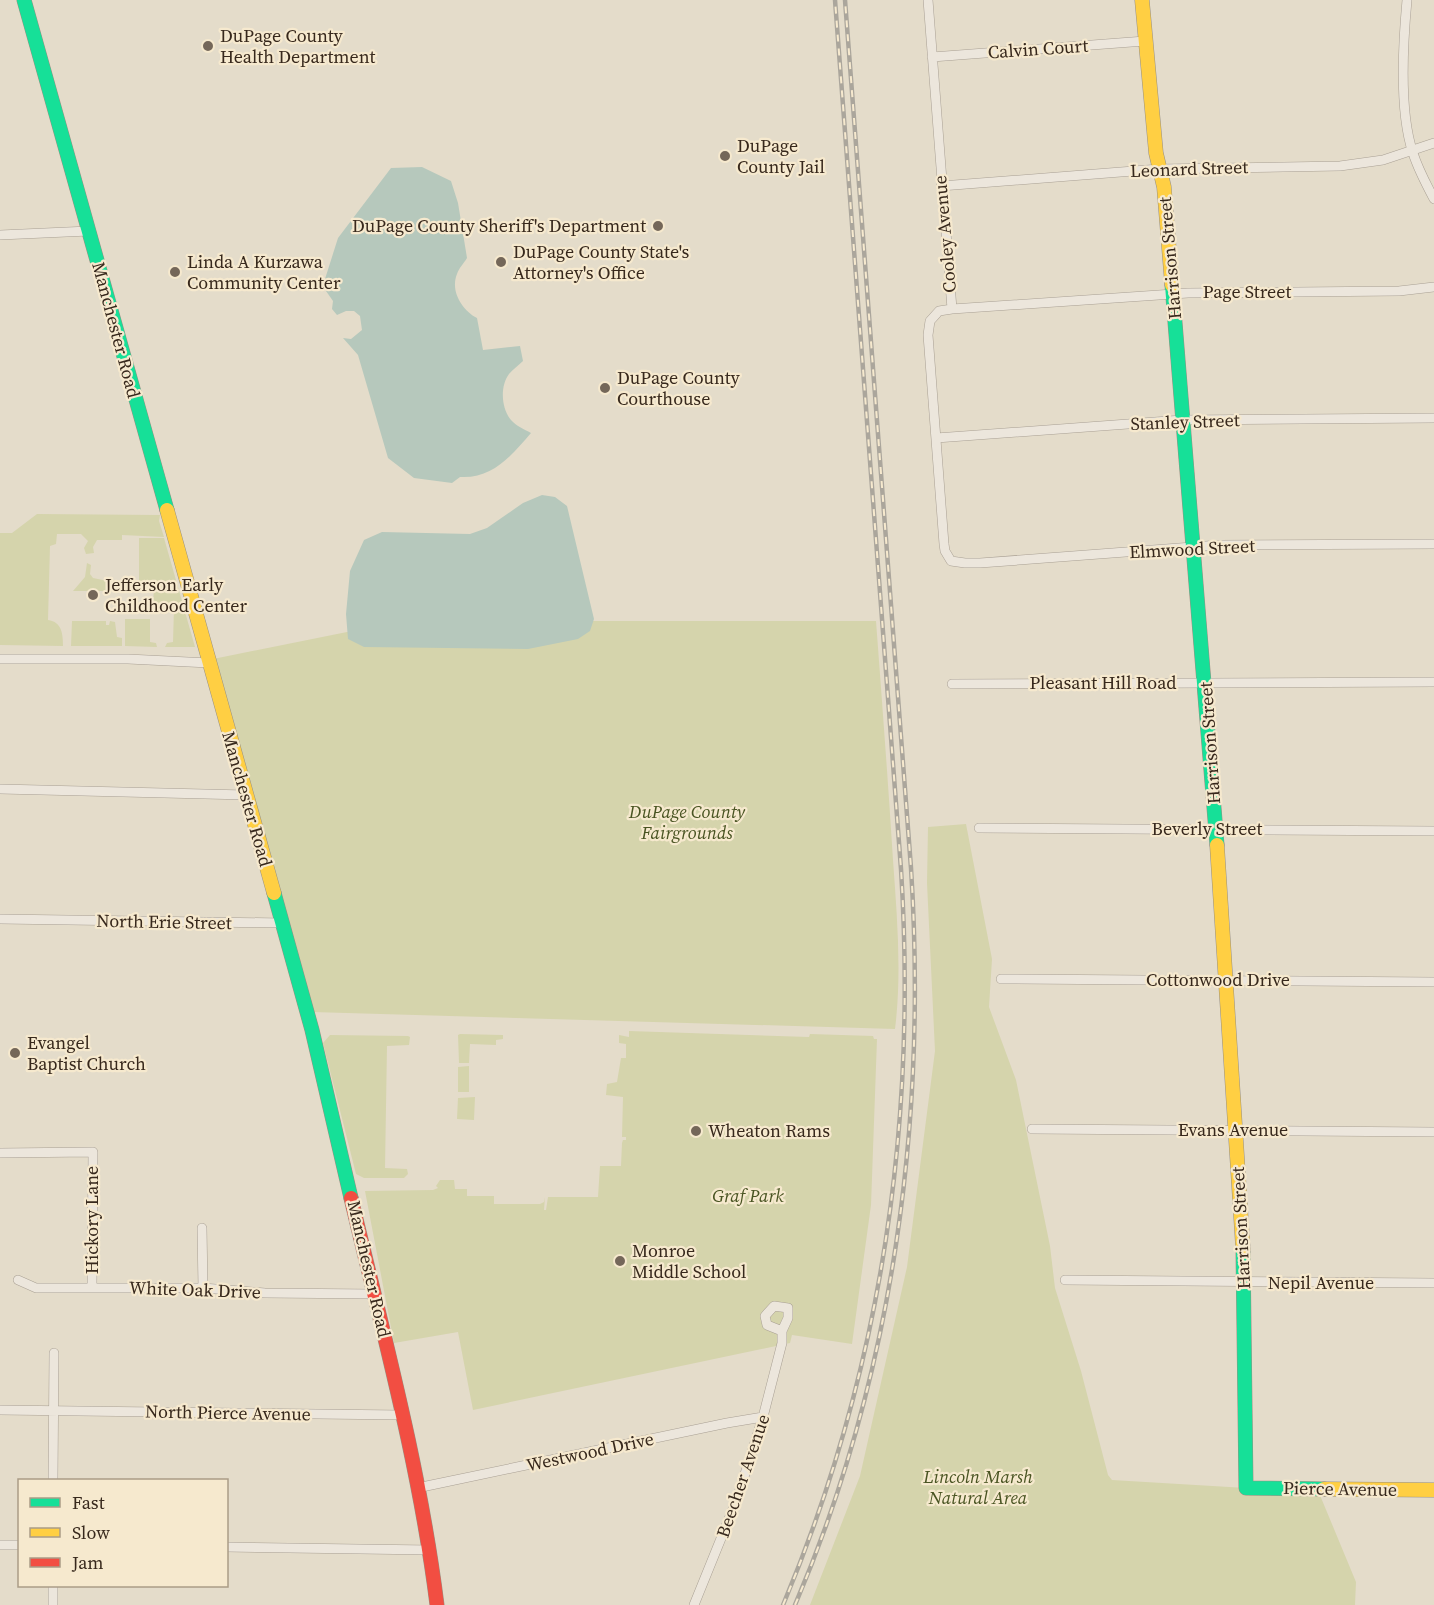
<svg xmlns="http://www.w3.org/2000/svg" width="1434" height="1605" font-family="'Source Serif 4',serif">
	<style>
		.green { fill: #d5d4ac }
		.water { fill: #b6c8bc }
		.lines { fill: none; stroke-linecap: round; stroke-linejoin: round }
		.street-casing { stroke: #a9a094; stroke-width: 10 }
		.fast-casing { stroke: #989083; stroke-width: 15 }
		.slow-casing { stroke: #989083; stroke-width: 15 }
		.jam-casing { stroke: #989083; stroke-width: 15 }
		.street { stroke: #ece6dc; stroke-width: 9 }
		.fast { stroke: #16e098; stroke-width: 14 }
		.slow { stroke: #ffcf43; stroke-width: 14 }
		.jam { stroke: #f24e42; stroke-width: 14 }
		.rail-casing { stroke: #aba69c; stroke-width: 4.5 }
		.rail { stroke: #f6e9ce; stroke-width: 2; stroke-dasharray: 7; stroke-linecap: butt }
		.poi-dot { fill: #746759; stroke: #f6e9ce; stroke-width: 2 }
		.labels { text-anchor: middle; stroke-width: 4.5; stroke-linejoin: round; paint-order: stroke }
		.poi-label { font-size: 18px; fill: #37281c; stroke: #f6e9ce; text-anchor: start }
		.street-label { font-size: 18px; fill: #37281c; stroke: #f6e9ce }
		.park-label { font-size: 18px; font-style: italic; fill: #495422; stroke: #f6e9ce }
	</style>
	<rect width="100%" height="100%" fill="#e4dcca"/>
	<path class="green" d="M 37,514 L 160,515 L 159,521 L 164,537 L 122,535 L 122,540 L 97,540 L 93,547 L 94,553 L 86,554 L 84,548 L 88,541 L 81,534 L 57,534 L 56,544 L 50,546 L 48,620 C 62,622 63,634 63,646 L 0,645 L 0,533 L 12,533 Z
		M 139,538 L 164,538 L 195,647 L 165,647 L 167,643 L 173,642 L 174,608 L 153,607 L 154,582 L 139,582 Z
		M 87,563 L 91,565 L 90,574 L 93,578 L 108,581 L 116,580 L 116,584 L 122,584 L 122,591 L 73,591 L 85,577 Z
		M 125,619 L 150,619 L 150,642 L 156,643 L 157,647 L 125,646 Z
		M 72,621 L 106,621 L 106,625 L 109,625 L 110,621 L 115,622 L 117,637 L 122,638 L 122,646 L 71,646 Z
		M 581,621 L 876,621 C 882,701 888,780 893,860 C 897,916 902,973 895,1029 L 312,1012 L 213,659 L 347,632 Z
		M 966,824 L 992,959 L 989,1007 L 1016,1080 L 1050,1246 L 1055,1288 L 1081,1371 L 1108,1475 L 1112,1480 L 1246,1488 L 1317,1488 L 1356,1582 L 1355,1605 L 810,1605 L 860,1476 L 907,1267 L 935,1051 L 927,883 L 928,827 Z
		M 629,1031 L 809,1037 L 810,1034 L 873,1036 L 874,1039 L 877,1039 L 871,1205 L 852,1344 L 792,1335 L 790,1343 L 473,1410 L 458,1332 L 394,1343 L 365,1191 L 433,1190 L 438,1188 L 436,1186 L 440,1180 L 454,1180 L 455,1189 L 467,1189 L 467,1196 L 494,1196 L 494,1204 L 540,1204 L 544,1202 L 545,1197 L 544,1210 L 546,1210 L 548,1197 L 598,1197 L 600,1166 L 621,1166 L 622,1143 L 623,1140 L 626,1140 L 626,1137 L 622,1137 L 623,1097 L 606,1095 L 607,1084 L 617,1082 L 621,1058 L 626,1058 L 626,1044 L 619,1043 L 619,1035 L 629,1037 Z
		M 460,1034 L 503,1035 L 503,1039 L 496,1040 L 496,1045 L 470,1044 L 469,1063 L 459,1063 L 458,1035 Z
		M 330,1035 L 408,1036 L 410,1037 L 409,1045 L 387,1046 L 385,1168 L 407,1169 L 408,1174 L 404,1178 L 364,1178 L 356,1174 L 323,1043 Z
		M 469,1066 L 469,1092 L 458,1092 L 458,1067 Z
		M 475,1097 L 474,1120 L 457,1119 L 458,1098 Z"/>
	<path class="water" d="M 422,167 L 451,181 L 458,203 L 467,258 C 464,263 459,268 457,274 C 450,291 462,310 477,318 L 483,350 L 520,346 L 523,361 C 519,365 513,369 509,374 C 500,386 501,408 511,420 C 516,426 524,429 531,433 C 512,455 493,479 460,477 L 452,483 L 414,478 L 388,458 L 358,355 L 343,338 L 351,339 L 362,330 L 360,316 L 354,311 L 346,311 L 337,315 L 332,309 L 333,301 L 326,291 L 325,279 L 338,238 L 391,168 Z
		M 542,495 L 555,497 L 567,506 L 594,619 L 590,631 L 578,639 L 528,649 L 364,647 L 348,639 L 346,614 L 350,571 L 364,540 L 382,532 L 470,534 L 487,528 L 523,503 Z"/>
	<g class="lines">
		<defs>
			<path id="street" d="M 928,0 L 952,309
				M 1407,0 C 1403,43 1399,112 1413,153 C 1418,169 1426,184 1434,199
				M 932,57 L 1145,41
				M 941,186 L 1159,169 L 1340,166 L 1383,160 L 1434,143
				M 0,235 L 89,231
				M 1434,287 L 1399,291 L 1188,293 L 952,309 L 939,311 L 930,321 L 928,335 L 944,544 L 945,551 L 951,561 L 965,563 L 980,563 L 1219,545 L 1434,544
				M 936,438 L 1182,420 L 1434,418
				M 0,659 L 128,659 L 209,663
				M 952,684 L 1434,682
				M 0,789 L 246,795
				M 979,828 L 1434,831
				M 0,919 L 282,923
				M 1001,979 L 1434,982
				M 1032,1129 L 1434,1132
				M 0,1153 L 93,1152 L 92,1288
				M 202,1228 L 203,1288
				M 18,1280 L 36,1288 L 203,1288 L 265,1293 L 374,1294
				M 1065,1280 L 1434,1283
				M 0,1410 L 402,1415
				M 53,1480 L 54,1353
				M 417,1488 L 727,1423 L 763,1417
				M 0,1545 L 20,1545
				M 226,1547 L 430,1550
				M 53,1586 L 53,1605
				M 694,1605 L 737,1499 L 763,1417 L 782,1343 L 782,1331 L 767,1325 L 765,1316 L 774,1306 L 788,1308 L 788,1318 L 782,1331"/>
			<path id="fast" d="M 24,0 L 167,510
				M 1172,285 L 1217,845
				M 274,893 L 312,1030 L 351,1198
				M 1243,1249 L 1246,1488 L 1324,1489"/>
			<path id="slow" d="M 1142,0 L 1156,153 L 1164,187 L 1172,285
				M 167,510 L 274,893
				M 1217,845 L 1243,1249
				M 1324,1489 L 1434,1490"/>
			<path id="jam" d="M 351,1198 C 383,1333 420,1468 437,1605"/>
		</defs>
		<use href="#street" class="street-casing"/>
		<use href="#fast" class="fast-casing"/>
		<use href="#slow" class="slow-casing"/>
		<use href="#jam" class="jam-casing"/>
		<use href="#street" class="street"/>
		<use href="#fast" class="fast"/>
		<use href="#slow" class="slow"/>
		<use href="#jam" class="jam"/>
		<defs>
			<path id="rail" d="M 783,1605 C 882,1370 917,1122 901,869 L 835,0
				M 795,1605 C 894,1373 927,1119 911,868 L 845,0"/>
		</defs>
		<use href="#rail" class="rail-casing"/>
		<use href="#rail" class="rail"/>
	</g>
	<g class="poi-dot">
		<circle cx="208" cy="46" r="6"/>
		<circle cx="725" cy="156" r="6"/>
		<circle cx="658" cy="226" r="6"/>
		<circle cx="501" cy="262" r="6"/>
		<circle cx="175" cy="272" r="6"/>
		<circle cx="605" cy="388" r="6"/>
		<circle cx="93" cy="595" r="6"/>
		<circle cx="15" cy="1053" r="6"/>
		<circle cx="696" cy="1131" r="6"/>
		<circle cx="620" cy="1261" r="6"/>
	</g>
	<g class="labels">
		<g class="poi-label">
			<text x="220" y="42">DuPage County<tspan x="220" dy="21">Health Department</tspan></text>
			<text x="737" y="152">DuPage<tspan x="737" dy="21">County Jail</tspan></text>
			<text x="646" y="232" text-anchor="end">DuPage County Sheriff's Department</text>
			<text x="513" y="258">DuPage County State's<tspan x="513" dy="21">Attorney's Office</tspan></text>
			<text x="187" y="268">Linda A Kurzawa<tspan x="187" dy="21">Community Center</tspan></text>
			<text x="617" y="384">DuPage County<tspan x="617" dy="21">Courthouse</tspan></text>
			<text x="105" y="591">Jefferson Early<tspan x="105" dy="21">Childhood Center</tspan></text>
			<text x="27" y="1049">Evangel<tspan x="27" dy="21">Baptist Church</tspan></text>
			<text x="708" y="1137">Wheaton Rams</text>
			<text x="632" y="1257">Monroe<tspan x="632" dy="21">Middle School</tspan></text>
		</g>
		<g class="street-label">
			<text transform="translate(1038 49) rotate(-4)" y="6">Calvin Court</text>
			<text transform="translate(1189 169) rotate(-2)" y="6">Leonard Street</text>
			<text transform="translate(945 234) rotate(-95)" y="6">Cooley Avenue</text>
			<text transform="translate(1170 258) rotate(-95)" y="6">Harrison Street</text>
			<text x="1247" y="298">Page Street</text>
			<text transform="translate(116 330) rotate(75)" y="6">Manchester Road</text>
			<text transform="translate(1185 422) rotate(-2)" y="6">Stanley Street</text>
			<text transform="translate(1192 549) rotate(-3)" y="6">Elmwood Street</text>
			<text x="1103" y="689">Pleasant Hill Road</text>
			<text transform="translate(1210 743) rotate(-94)" y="6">Harrison Street</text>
			<text transform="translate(247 799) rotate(74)" y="6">Manchester Road</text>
			<text x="1207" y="835">Beverly Street</text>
			<text transform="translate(164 922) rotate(1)" y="6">North Erie Street</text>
			<text x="1218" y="986">Cottonwood Drive</text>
			<text x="1233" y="1136">Evans Avenue</text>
			<text transform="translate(92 1220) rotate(-90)" y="6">Hickory Lane</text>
			<text transform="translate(1241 1228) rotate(-93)" y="6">Harrison Street</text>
			<text transform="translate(369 1269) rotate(77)" y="6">Manchester Road</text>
			<text x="1321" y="1289">Nepil Avenue</text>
			<text transform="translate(195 1290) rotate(2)" y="6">White Oak Drive</text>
			<text transform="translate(228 1413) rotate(1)" y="6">North Pierce Avenue</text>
			<text transform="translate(590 1452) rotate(-12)" y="6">Westwood Drive</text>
			<text transform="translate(743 1476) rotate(-71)" y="6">Beecher Avenue</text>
			<text transform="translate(1340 1489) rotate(1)" y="6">Pierce Avenue</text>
		</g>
		<g class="park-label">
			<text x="687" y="818">DuPage County<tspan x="687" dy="21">Fairgrounds</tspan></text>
			<text x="748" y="1202">Graf Park</text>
			<text x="978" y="1483">Lincoln Marsh<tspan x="978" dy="21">Natural Area</tspan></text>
		</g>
	</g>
	<rect x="18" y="1479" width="210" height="108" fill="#f6e9ce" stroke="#aa9c87" stroke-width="1.5"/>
	<rect x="30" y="1498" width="30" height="9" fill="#16e098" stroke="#aa9c87" stroke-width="1.5"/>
	<text x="72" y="1509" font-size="18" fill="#37281c">Fast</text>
	<rect x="30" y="1528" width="30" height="9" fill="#ffcf43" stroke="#aa9c87" stroke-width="1.5"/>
	<text x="72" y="1539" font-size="18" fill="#37281c">Slow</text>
	<rect x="30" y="1558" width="30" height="9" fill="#f24e42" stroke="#aa9c87" stroke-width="1.5"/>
	<text x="72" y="1569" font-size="18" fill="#37281c">Jam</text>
</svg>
